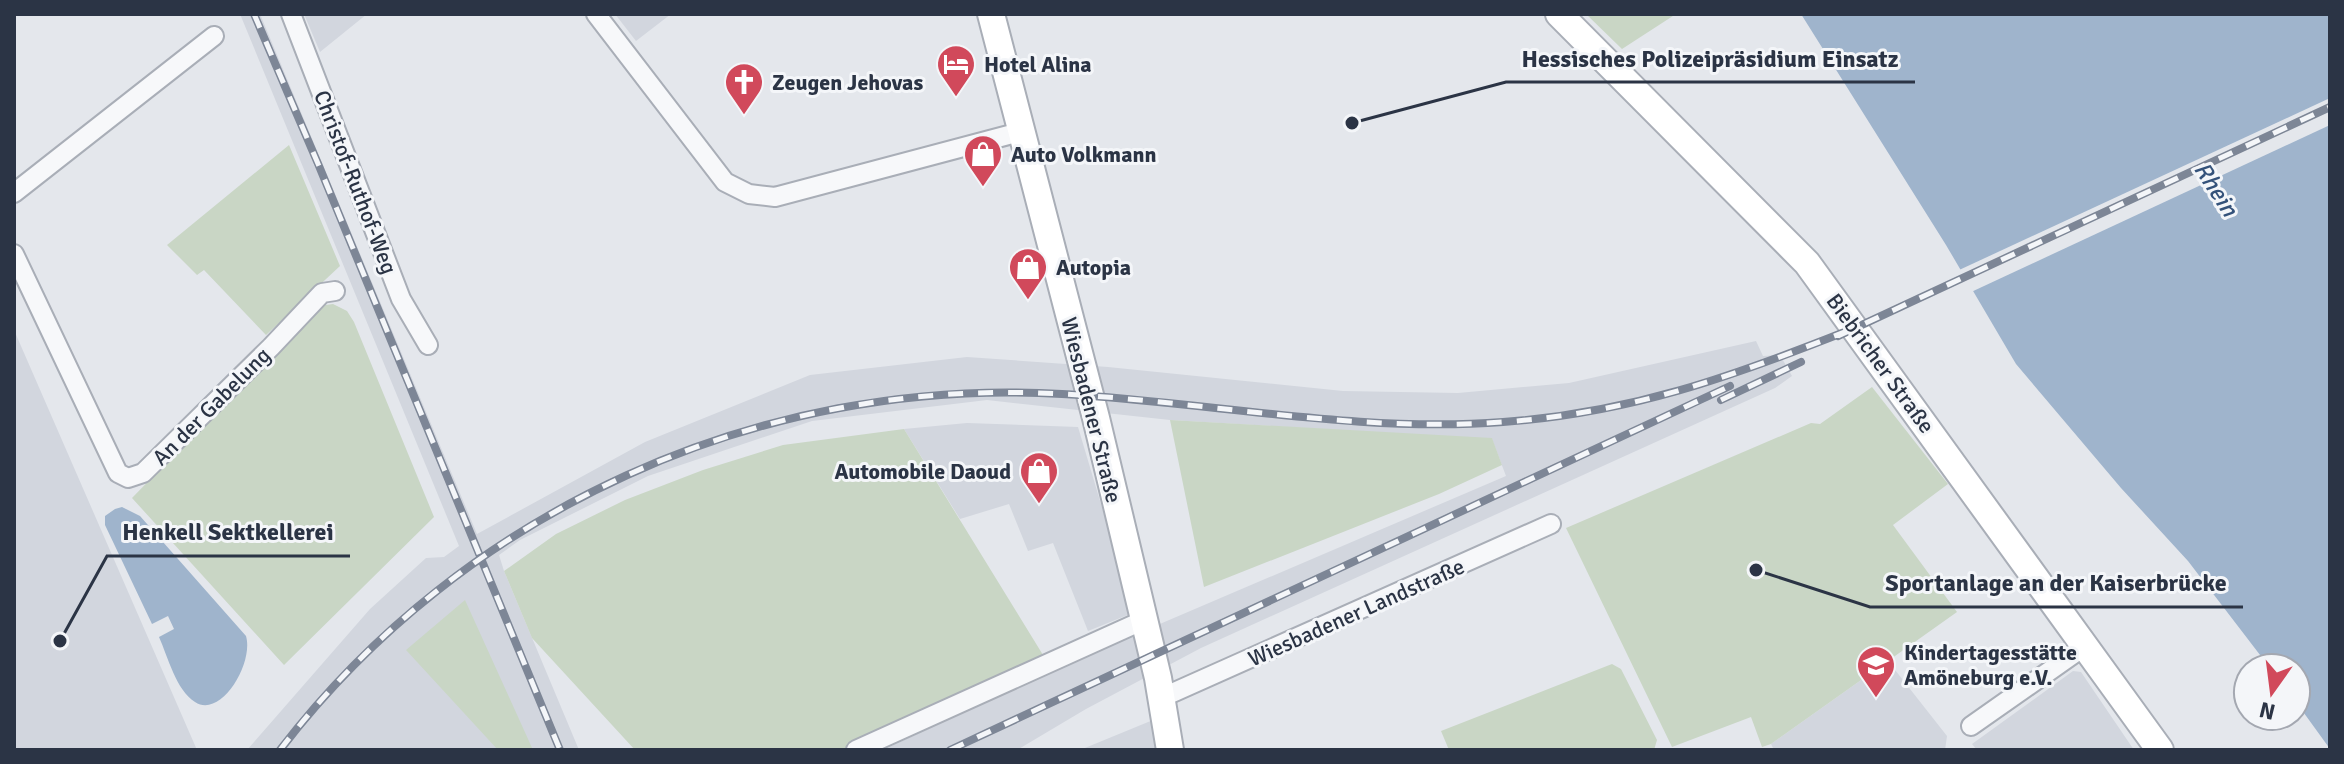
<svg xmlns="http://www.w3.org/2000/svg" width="2344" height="764" font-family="Signika,sans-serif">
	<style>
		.built { fill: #d2d6de }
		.green { fill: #c9d6c5 }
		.water { fill: #9fb4cc }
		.pier { fill: #e4e7ec }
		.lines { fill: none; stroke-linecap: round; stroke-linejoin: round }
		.street-casing { stroke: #a9aeb7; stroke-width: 22 }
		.secondary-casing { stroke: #a9aeb7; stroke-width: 30 }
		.street { stroke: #f7f8fa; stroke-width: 18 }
		.secondary { stroke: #fff; stroke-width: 26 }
		.rail-casing { stroke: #7d8696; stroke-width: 8 }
		.rail { stroke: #f4f6f9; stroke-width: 5; stroke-dasharray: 15; stroke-linecap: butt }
		.labels { text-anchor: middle; stroke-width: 6; stroke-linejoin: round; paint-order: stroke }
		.poi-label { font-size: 22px; font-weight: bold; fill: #2b3445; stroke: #f4f6f9; text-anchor: start }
		.street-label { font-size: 22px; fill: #2b3445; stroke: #f4f6f9 }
		.water-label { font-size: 24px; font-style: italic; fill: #34527a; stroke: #f4f6f9 }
		.leader { fill: none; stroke: #2b3445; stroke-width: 3 }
		.callout-dot { fill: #2b3445; stroke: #f4f6f9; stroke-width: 3 }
		.callout-label { font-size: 24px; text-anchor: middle; font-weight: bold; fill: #2b3445; stroke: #f4f6f9; stroke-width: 6; stroke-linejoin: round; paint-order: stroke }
	</style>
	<rect width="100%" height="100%" fill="#e4e7ec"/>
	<path class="built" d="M 240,14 L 260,14 L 477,534 L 645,442 L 810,375 L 967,357 L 1108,367 L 1343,391 L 1458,393 L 1569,383 L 1756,341 L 1763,356 L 1780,355 L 1792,376 L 1775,388 L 1201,648 L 1086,709 L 1017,750 L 883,750 L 1078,659 L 1506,476 L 1492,439 L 1170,420 L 987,400 L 812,421 L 648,476 L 520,540 L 499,555 L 504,571 L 579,750 L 247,750 L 370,609 L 426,558 L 444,557 L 459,546 Z
		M 304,14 L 367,14 L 320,52 Z
		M 615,14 L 671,14 L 636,41 Z
		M 14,330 L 197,750 L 14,750 Z
		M 967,423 L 1078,427 L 1126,588 L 1130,614 L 1088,631 L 1053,543 L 1028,551 L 1009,504 L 960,519 L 904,429 Z
		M 1888,661 L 1947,736 L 1945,750 L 1774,750 L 1771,744 Z
		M 2073,671 L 2081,672 L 2134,750 L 1977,750 L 1972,744 Z
		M 1153,720 L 1157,750 L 1080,750 Z"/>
	<path class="green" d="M 1586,14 L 1676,14 L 1622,49 Z
		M 289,145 L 340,266 L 266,335 L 204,270 L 197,275 L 167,245 Z
		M 333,304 L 347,311 L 354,322 L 434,517 L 284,665 L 132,498 L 319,306 Z
		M 1872,387 L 1948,484 L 1893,525 L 1957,612 L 1771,744 L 1762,747 L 1751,717 L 1672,747 L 1566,528 L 1811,423 L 1820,424 Z
		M 1170,420 L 1492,438 L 1502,465 L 1439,494 L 1204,587 Z
		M 904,429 L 1043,655 L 841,750 L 635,750 L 532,638 L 504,571 L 556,534 L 625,500 L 703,470 L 783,445 Z
		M 465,600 L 533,750 L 498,750 L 406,650 Z
		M 1612,664 L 1621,669 L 1657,740 L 1654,750 L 1449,750 L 1441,731 Z"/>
	<path class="water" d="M 1801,14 L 2330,14 L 2330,749 L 2296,702 L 2296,668 L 2270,668 L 2188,561 L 2121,488 L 2016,364 L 1946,245 Z
		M 122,507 L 140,516 L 246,636 C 254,663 221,719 195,702 C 176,690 168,657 159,637 L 174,629 L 168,616 L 152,624 L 105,525 L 105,516 L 115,509 Z"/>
	<path class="pier" d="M 2330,98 L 2330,125 L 1969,293 L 1957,271 Z"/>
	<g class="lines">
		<defs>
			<path id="street" d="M 291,14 L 401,299 L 428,345
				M 596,14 L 725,182 L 749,194 L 775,197 L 1020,132
				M 14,193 L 214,36
				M 14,254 L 118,473 L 128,478 L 143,473 L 271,347 L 322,293 L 335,291
				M 1161,698 L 1551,524
				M 1971,726 L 2085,646
				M 856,750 L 1144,620"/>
			<path id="secondary" d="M 991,14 L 1096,418 L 1158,678 L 1170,750
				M 1559,14 L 1807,263 L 2160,750"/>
		</defs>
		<use href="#street" class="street-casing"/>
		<use href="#secondary" class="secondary-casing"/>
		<use href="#street" class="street"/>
		<use href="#secondary" class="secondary"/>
		<defs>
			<path id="rail" d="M 254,14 L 319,166 L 560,750
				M 1838,336 L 2330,107
				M 1721,400 L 1801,362
				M 280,750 C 464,510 760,376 1062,394 C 1209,402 1355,433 1503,422 C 1630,413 1731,377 1847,331
				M 950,750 L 1730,386"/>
		</defs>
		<use href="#rail" class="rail-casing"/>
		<use href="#rail" class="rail"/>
	</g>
	<defs>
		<symbol id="hotel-pin" viewBox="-11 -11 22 30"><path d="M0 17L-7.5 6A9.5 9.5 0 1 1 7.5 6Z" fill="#d1495b" stroke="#f4f6f9"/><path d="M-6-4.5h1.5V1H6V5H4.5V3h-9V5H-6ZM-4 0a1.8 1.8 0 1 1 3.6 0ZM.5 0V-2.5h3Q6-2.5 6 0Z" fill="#fff"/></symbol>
		<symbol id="church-pin" viewBox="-11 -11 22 30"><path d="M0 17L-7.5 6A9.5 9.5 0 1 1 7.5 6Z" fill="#d1495b" stroke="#f4f6f9"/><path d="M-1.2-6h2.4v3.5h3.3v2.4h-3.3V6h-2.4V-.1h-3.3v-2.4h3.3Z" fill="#fff"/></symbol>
		<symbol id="shop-pin" viewBox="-11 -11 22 30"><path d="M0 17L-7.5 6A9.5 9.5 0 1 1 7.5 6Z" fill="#d1495b" stroke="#f4f6f9"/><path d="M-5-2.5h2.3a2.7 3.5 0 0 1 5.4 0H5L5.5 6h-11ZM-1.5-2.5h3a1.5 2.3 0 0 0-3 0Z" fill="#fff"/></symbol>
		<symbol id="school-pin" viewBox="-11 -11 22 30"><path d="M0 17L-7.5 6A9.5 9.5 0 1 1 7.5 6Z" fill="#d1495b" stroke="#f4f6f9"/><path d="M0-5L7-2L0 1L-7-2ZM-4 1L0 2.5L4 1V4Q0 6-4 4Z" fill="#fff"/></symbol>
	</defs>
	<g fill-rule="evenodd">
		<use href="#hotel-pin" x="934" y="42" width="44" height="60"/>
		<use href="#church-pin" x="722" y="60" width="44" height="60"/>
		<use href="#shop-pin" x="961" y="132" width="44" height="60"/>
		<use href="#shop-pin" x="1006" y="245" width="44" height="60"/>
		<use href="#shop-pin" x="1017" y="449" width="44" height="60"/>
		<use href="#school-pin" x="1854" y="643" width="44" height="60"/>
	</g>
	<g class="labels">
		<g class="poi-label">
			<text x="984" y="72">Hotel Alina</text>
			<text x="772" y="90">Zeugen Jehovas</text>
			<text x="1011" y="162">Auto Volkmann</text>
			<text x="1056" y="275">Autopia</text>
			<text x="1011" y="479" text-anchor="end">Automobile Daoud</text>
			<text x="1904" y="660">Kindertagesstätte<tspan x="1904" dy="25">Amöneburg e.V.</tspan></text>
		</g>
		<g class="street-label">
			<text transform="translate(356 182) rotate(69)" y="8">Christof-Ruthof-Weg</text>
			<text transform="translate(1881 363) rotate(54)" y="8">Biebricher Straße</text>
			<text transform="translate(211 406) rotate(-45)" y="8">An der Gabelung</text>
			<text transform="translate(1092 410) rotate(76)" y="8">Wiesbadener Straße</text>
			<text transform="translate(1356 612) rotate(-24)" y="8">Wiesbadener Landstraße</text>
		</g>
		<g class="water-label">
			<text transform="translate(2216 189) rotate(57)" y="8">Rhein</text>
		</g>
	</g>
	<path class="leader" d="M1352 123L1506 82H1915M60 641L107 556H350M1756 570L1870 607H2243"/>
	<g class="callout-dot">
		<circle cx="1352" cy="123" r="8"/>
		<circle cx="60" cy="641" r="8"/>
		<circle cx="1756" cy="570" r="8"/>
	</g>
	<g class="callout-label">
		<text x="1710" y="67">Hessisches Polizeipräsidium Einsatz</text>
		<text x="228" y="540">Henkell Sektkellerei</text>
		<text x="2056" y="591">Sportanlage an der Kaiserbrücke</text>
	</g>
	<rect width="2344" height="764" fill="none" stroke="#2b3445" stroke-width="32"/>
	<g transform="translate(2272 692) rotate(194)"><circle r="38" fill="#f4f6f9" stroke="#a4a8b1" stroke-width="2"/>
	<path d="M0-6L14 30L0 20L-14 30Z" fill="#d1495b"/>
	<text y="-12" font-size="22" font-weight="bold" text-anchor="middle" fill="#2b3445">N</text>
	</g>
</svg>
